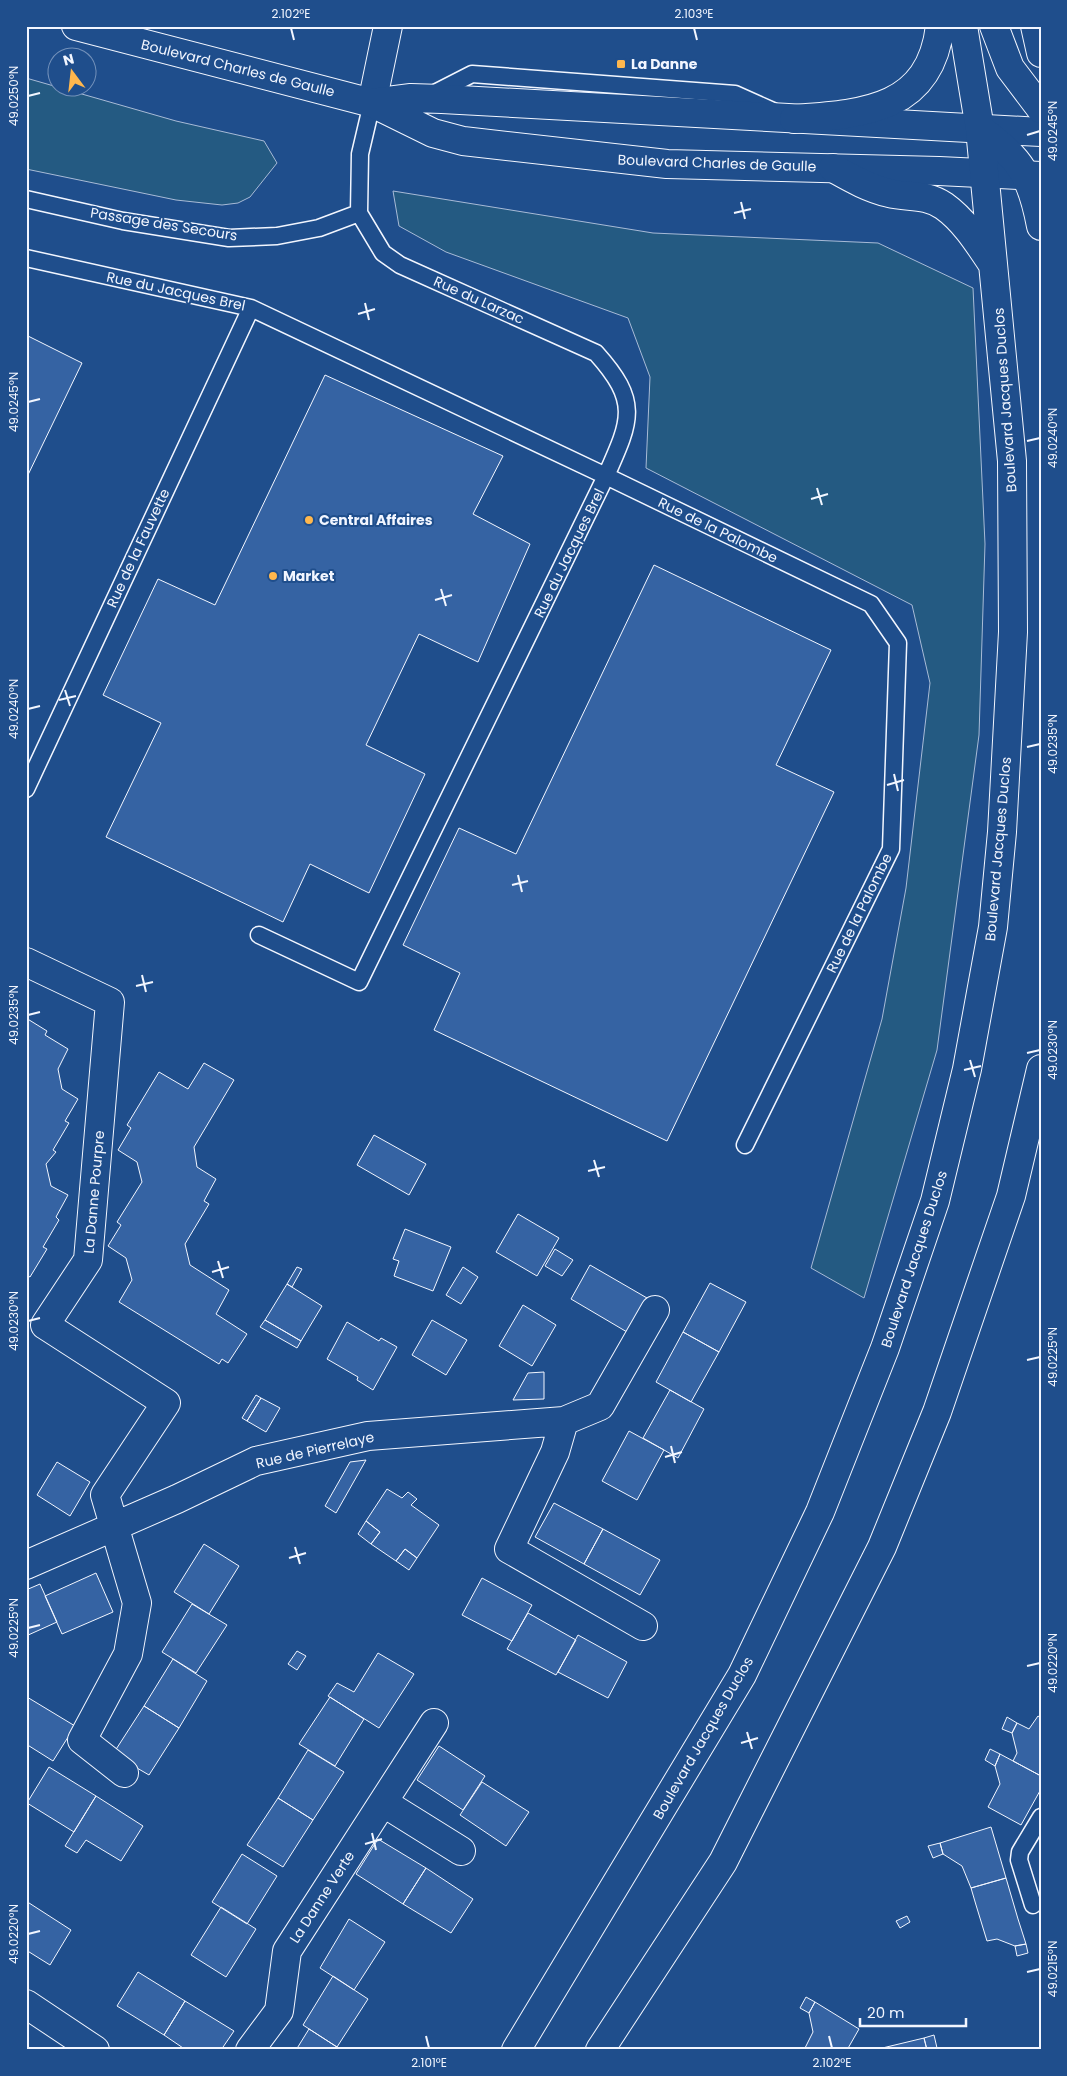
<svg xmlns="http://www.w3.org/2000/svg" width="1067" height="2076" font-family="Poppins,sans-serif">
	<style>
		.green { fill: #245a82; stroke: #a8bbd7 }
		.building { fill: #3563a3; stroke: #f2f6ff }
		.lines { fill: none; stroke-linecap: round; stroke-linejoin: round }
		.lane-casing { stroke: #f2f6ff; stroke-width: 19 }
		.street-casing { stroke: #f2f6ff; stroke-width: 30 }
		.secondary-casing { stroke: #f2f6ff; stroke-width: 30 }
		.primary-casing { stroke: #f2f6ff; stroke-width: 30 }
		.lane { stroke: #1f4e8c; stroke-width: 16 }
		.street { stroke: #1f4e8c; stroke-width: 28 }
		.secondary { stroke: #1f4e8c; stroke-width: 28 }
		.primary { stroke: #1f4e8c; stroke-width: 28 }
		.ticks { fill: none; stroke: #f2f6ff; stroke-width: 2 }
		.poi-dot { fill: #ffb74d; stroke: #1f4e8c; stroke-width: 2 }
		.labels { text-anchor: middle; stroke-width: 4; stroke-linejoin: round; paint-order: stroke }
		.poi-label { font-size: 14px; font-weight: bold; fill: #f2f6ff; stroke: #1f4e8c; text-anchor: start }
		.street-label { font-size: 14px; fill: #f2f6ff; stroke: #1f4e8c }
		.neatline { fill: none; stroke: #f2f6ff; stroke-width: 2 }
		.ticks-label { font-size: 12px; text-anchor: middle; fill: #f2f6ff }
	</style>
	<rect width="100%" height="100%" fill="#1f4e8c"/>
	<path class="green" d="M 26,78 L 176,121 L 264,141 L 277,163 L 250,197 L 238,203 L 222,205 L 176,200 L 26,169 Z
		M 393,191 L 653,233 L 878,243 L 973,288 L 985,544 L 979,735 L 937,1050 L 864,1298 L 811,1268 L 882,1019 L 906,888 L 930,683 L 912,605 L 646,468 L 650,377 L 628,318 L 446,252 L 399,226 Z"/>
	<path class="building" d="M 26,335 L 82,363 L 26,479 Z
		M 325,375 L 503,456 L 473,514 L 530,544 L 478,662 L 419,634 L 366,745 L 425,774 L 369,893 L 310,864 L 283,922 L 106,837 L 161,723 L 103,695 L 158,579 L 215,605 Z
		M 654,565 L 831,650 L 776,765 L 834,792 L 667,1141 L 434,1030 L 460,973 L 403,945 L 459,828 L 516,854 Z
		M 26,1018 L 47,1031 L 45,1035 L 68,1049 L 58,1069 L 62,1089 L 78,1099 L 65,1121 L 69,1123 L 53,1150 L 56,1152 L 46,1164 L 51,1186 L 68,1195 L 56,1217 L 59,1220 L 43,1247 L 47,1249 L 30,1277 L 26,1275 Z
		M 204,1063 L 234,1080 L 194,1147 L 197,1167 L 216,1179 L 204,1201 L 209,1204 L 185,1244 L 190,1265 L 229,1290 L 216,1314 L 247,1334 L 228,1363 L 222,1359 L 219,1364 L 119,1302 L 132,1280 L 126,1258 L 108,1246 L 121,1225 L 117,1222 L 142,1182 L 137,1162 L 118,1150 L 131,1128 L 127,1125 L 159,1072 L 188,1089 Z
		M 374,1135 L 426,1164 L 409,1195 L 357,1165 Z
		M 518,1214 L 559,1238 L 537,1276 L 496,1252 Z
		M 405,1229 L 451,1247 L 433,1291 L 394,1276 L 399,1261 L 393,1259 Z
		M 555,1249 L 573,1260 L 562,1276 L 545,1266 Z
		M 590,1265 L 647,1298 L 627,1332 L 571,1299 Z
		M 297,1267 L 302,1269 L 292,1287 L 287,1284 Z
		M 463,1267 L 478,1277 L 461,1304 L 446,1295 Z
		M 710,1283 L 746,1302 L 719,1352 L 683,1332 Z
		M 287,1284 L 322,1306 L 301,1341 L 265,1320 Z
		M 523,1305 L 556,1325 L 532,1366 L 499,1346 Z
		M 265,1320 L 301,1341 L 297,1348 L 260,1327 Z
		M 432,1320 L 467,1340 L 446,1375 L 412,1355 Z
		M 347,1322 L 379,1341 L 381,1338 L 397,1347 L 373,1390 L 357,1380 L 358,1377 L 327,1359 Z
		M 683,1332 L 719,1352 L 691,1402 L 656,1382 Z
		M 544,1372 L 544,1399 L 513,1400 L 528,1373 Z
		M 670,1390 L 704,1409 L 678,1458 L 643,1438 Z
		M 256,1395 L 261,1398 L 247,1421 L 242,1418 Z
		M 261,1398 L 280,1408 L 266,1432 L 247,1421 Z
		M 629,1431 L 664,1450 L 637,1500 L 602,1481 Z
		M 366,1460 L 336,1513 L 325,1506 L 350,1462 Z
		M 57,1462 L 90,1482 L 70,1516 L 37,1495 Z
		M 387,1489 L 402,1498 L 408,1492 L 417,1499 L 411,1505 L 439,1525 L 417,1558 L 405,1549 L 396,1561 L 371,1544 L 380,1532 L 366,1521 Z
		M 554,1503 L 603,1529 L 584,1564 L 535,1537 Z
		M 366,1521 L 380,1532 L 371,1544 L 358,1534 Z
		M 603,1529 L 660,1560 L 640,1595 L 584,1564 Z
		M 204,1544 L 239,1566 L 209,1614 L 174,1592 Z
		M 405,1549 L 417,1558 L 409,1570 L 396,1561 Z
		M 96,1573 L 113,1612 L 62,1634 L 45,1596 Z
		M 482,1578 L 532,1605 L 512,1641 L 462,1615 Z
		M 40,1584 L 57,1622 L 26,1636 L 26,1590 Z
		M 192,1604 L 227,1625 L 196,1673 L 162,1652 Z
		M 528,1613 L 576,1640 L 556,1675 L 507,1649 Z
		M 578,1635 L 627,1662 L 608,1698 L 558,1672 Z
		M 297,1651 L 306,1656 L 297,1670 L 288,1664 Z
		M 378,1653 L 414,1674 L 379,1728 L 328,1696 L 337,1683 L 354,1692 Z
		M 173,1659 L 207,1681 L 179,1728 L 144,1706 Z
		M 27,1697 L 75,1726 L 53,1761 L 26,1744 Z
		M 330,1697 L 364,1719 L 335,1766 L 299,1744 Z
		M 144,1706 L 179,1728 L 149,1775 L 113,1754 Z
		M 1038,1716 L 1041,1718 L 1041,1776 L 1013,1761 L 1017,1753 L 1012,1733 L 1017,1723 L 1029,1729 Z
		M 1007,1717 L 1017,1723 L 1012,1733 L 1002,1729 Z
		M 439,1746 L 485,1776 L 463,1810 L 417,1780 Z
		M 990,1749 L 1000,1754 L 995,1766 L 985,1760 Z
		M 308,1750 L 344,1772 L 313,1820 L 278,1798 Z
		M 1000,1754 L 1041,1776 L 1041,1789 L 1021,1825 L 988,1807 L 1000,1784 L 995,1766 Z
		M 49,1767 L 96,1796 L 74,1832 L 27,1803 Z
		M 482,1782 L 529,1812 L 506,1846 L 460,1815 Z
		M 96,1796 L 143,1826 L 121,1861 L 86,1840 L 77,1853 L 65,1846 Z
		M 278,1798 L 313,1820 L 283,1867 L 247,1845 Z
		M 991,1827 L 1006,1878 L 971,1888 L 962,1866 L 943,1854 L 940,1843 Z
		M 378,1839 L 426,1868 L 403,1904 L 356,1874 Z
		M 940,1843 L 943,1854 L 933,1858 L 928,1846 Z
		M 242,1854 L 277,1876 L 247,1924 L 212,1902 Z
		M 426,1868 L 473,1899 L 451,1933 L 403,1904 Z
		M 1006,1878 L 1018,1919 L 1026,1944 L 1015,1946 L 997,1939 L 987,1941 L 976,1905 L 971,1888 Z
		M 26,1901 L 71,1930 L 50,1965 L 26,1950 Z
		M 221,1907 L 256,1929 L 226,1977 L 191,1955 Z
		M 907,1916 L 910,1922 L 900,1928 L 896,1921 Z
		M 349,1919 L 385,1942 L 354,1990 L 320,1968 Z
		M 1026,1944 L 1028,1953 L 1017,1956 L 1015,1946 Z
		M 138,1972 L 185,2001 L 164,2035 L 117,2006 Z
		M 333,1976 L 368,1999 L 337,2047 L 303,2025 Z
		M 806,1997 L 815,2002 L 809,2013 L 800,2008 Z
		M 185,2001 L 234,2031 L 221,2050 L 186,2050 L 164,2035 Z
		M 815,2002 L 859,2029 L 847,2050 L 804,2050 L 813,2032 L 809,2013 Z
		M 309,2029 L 337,2047 L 342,2050 L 296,2050 Z
		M 934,2035 L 937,2048 L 927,2050 L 924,2038 Z
		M 924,2038 L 927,2050 L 874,2050 Z"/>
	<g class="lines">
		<defs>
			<path id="lane" d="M 429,96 L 472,74 L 735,94 L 773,111
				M 372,103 L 360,154 L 359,213 L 383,253 L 400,265 L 596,353 C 640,402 631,420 606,476 L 871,604 L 898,643 L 891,849 L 745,1145
				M 26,199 L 123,221 L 229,238 L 277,236 L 319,228 L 359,213
				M 26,258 L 251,308 L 606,476 L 359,982 L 259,935
				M 26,789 L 251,308
				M 1033,1905 L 1019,1860 L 1020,1852 L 1041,1817"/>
			<path id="street" d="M 372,103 L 388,26
				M 26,962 L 110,1002 L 88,1260 L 45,1325 L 166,1403 L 105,1495 L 137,1603 L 128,1654 L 82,1740 L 124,1773
				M 26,1565 L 177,1499 L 256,1461 L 368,1436 L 564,1421
				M 643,1626 L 509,1549 L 555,1452 L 564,1421 L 600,1406 L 655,1310
				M 384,1803 L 461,1851
				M 26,2004 L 95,2050
				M 250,2050 L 279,2011 L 287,1951 L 434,1723"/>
			<path id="secondary" d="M 76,26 L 372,103 L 433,133 L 463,141 L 667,164 L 939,171 L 1041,176
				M 372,103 L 411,98 L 442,99 L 1041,132"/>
			<path id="primary" d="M 994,26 L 1010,68 L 1041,109
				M 1035,26 L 1041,53
				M 794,119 C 862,114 930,111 940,26
				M 980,129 C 1021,158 1032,178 1041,226
				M 833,168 C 851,178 868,188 889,193 C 908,198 925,193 944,206 C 965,221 979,244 993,265
				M 516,2050 L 742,1675 L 820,1512 L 885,1348 L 935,1201 L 967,1069 L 993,927 L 1002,832 L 1013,632 L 1012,461 L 980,129 L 963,26
				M 600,2050 L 723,1862 L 882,1547 L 937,1412 L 1011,1196 L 1041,1069"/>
		</defs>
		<use href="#lane" class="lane-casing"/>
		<use href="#street" class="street-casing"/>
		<use href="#secondary" class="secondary-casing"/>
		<use href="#primary" class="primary-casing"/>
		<use href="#lane" class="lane"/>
		<use href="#street" class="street"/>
		<use href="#secondary" class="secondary"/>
		<use href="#primary" class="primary"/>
	</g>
	<path class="ticks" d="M 291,28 L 294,40M 694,28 L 697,40M 28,96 L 40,93M 1027,135 L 1040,131M 741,202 L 745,219M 734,213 L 751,209M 365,303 L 369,320M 358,314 L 375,309M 28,402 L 40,399M 1027,441 L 1040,438M 817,488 L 822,505M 811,499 L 828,494M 441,589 L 446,606M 435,600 L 452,595M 65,690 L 70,706M 59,700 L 76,696M 28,709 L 40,706M 1027,747 L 1040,744M 894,774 L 898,791M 887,785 L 904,780M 518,875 L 522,892M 512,885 L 528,881M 142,975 L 146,992M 136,986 L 153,982M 28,1015 L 40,1012M 1027,1053 L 1040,1050M 970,1060 L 975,1077M 964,1070 L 981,1066M 594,1160 L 599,1177M 588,1171 L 605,1167M 218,1261 L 223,1278M 212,1272 L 229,1267M 28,1321 L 40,1318M 1027,1360 L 1040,1357M 671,1446 L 675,1463M 665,1457 L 682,1452M 295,1547 L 300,1564M 289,1558 L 306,1553M 28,1628 L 40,1625M 1027,1666 L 1040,1663M 747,1732 L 752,1749M 741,1743 L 758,1738M 372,1833 L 376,1850M 365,1844 L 382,1839M 28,1934 L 40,1931M 1027,1972 L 1040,1969M 426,2036 L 429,2048M 829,2036 L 832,2048"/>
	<g class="poi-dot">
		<rect x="616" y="59" width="10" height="10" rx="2.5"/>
		<circle cx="309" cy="520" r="5"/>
		<circle cx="273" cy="576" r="5"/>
	</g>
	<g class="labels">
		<g class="poi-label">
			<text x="631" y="69">La Danne</text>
			<text x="319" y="525">Central Affaires</text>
			<text x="283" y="581">Market</text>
		</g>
		<g class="street-label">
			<text transform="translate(238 68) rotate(14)" y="5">Boulevard Charles de Gaulle</text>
			<text transform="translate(717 163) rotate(2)" y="5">Boulevard Charles de Gaulle</text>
			<text transform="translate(164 224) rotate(9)" y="5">Passage des Secours</text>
			<text transform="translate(176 291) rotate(12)" y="5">Rue du Jacques Brel</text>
			<text transform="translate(479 300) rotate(24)" y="5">Rue du Larzac</text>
			<text transform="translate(1005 400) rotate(-94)" y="5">Boulevard Jacques Duclos</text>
			<text transform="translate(718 530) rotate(26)" y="5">Rue de la Palombe</text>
			<text transform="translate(138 548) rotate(-65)" y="5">Rue de la Fauvette</text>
			<text transform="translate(569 553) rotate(-64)" y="5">Rue du Jacques Brel</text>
			<text transform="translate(998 849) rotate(-85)" y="5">Boulevard Jacques Duclos</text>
			<text transform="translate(859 913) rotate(-64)" y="5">Rue de la Palombe</text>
			<text transform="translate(94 1192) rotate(-85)" y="5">La Danne Pourpre</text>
			<text transform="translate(914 1259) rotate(-72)" y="5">Boulevard Jacques Duclos</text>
			<text transform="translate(315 1450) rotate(-13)" y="5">Rue de Pierrelaye</text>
			<text transform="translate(703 1738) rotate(-60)" y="5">Boulevard Jacques Duclos</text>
			<text transform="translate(322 1897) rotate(-57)" y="5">La Danne Verte</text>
		</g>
	</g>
	<rect width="1067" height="2076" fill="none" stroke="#1f4e8c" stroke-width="55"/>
	<g transform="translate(72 72) rotate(345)"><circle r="24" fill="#1f4e8c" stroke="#7391ba"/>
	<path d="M0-4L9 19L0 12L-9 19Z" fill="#ffb74d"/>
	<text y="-8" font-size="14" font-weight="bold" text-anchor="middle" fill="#f2f6ff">N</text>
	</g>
	<path d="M860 2018v8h106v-8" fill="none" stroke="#f2f6ff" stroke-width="2.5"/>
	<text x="867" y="2018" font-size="15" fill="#f2f6ff" stroke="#1f4e8c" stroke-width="4" paint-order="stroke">20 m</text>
	<rect x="28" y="28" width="1012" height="2020" class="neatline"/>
	<g class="ticks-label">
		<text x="291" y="18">2.102°E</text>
		<text x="694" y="18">2.103°E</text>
		<text transform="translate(14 96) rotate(-90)" y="4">49.0250°N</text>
		<text transform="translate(1053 131) rotate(-90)" y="4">49.0245°N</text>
		<text transform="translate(14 402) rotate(-90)" y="4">49.0245°N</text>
		<text transform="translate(1053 438) rotate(-90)" y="4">49.0240°N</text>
		<text transform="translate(14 709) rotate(-90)" y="4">49.0240°N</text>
		<text transform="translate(1053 744) rotate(-90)" y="4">49.0235°N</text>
		<text transform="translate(14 1015) rotate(-90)" y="4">49.0235°N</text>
		<text transform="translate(1053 1050) rotate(-90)" y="4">49.0230°N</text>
		<text transform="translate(14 1321) rotate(-90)" y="4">49.0230°N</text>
		<text transform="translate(1053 1357) rotate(-90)" y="4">49.0225°N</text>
		<text transform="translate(14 1628) rotate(-90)" y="4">49.0225°N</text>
		<text transform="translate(1053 1663) rotate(-90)" y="4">49.0220°N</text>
		<text transform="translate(14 1934) rotate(-90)" y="4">49.0220°N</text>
		<text transform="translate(1053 1969) rotate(-90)" y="4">49.0215°N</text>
		<text x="429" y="2067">2.101°E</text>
		<text x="832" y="2067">2.102°E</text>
	</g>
</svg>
